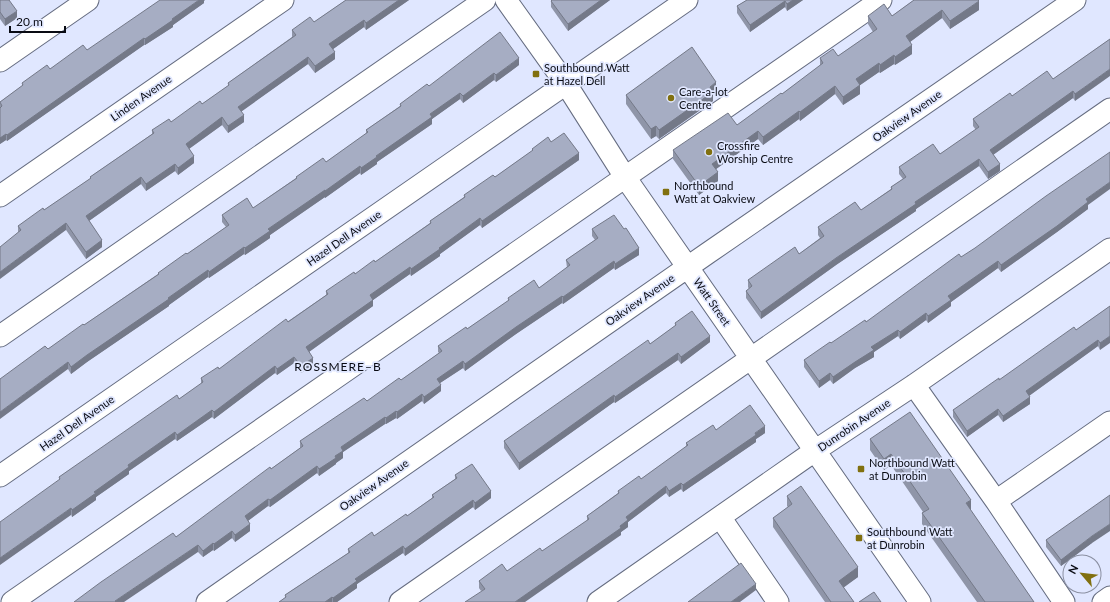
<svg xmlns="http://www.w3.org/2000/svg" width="1110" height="602" font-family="Lato,sans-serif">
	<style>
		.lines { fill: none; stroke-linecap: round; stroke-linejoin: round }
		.minor-casing { stroke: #656c80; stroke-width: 23 }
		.minor { stroke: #fff; stroke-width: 21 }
		.wall { fill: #8f95a8 }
		.shaded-wall { fill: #747988 }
		.building { fill: #a6adc3; stroke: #747988 }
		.poi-dot { fill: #81700f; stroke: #e0e7ff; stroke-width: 1.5 }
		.labels { text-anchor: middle; stroke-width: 3.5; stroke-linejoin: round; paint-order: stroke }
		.poi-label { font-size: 11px; fill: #090b13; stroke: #e0e7ff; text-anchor: start }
		.street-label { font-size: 11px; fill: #090b13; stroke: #e0e7ff }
		.neighbourhood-label { font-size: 12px; letter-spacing: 1px; fill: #090b13; stroke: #e0e7ff }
	</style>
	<rect width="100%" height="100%" fill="#e0e7ff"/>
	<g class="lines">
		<defs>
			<path id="minor" d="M 506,0 L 566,84 L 625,177 L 920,602
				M 0,61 L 88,0
				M 0,196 L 283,0
				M 0,336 L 485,0
				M 914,385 L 996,501 L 1064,602
				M 0,476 L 687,0
				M 996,501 L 1110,422
				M 720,517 L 778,602
				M 12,602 L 881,0
				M 207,602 L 708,253 L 1075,0
				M 400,602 L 1110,109
				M 598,602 L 816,450 L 914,385 L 1110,249
				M 1103,602 L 1110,597"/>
		</defs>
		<use href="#minor" class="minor-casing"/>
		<use href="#minor" class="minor"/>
	</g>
	<path class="wall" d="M 0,0 L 17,18 L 5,26 L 0,19 Z
		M 346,0 L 409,0 L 366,30 L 364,27 L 333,49 L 335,59 L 315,73 L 308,64 L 241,111 L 244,122 L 228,133 L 222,125 L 189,149 L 194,163 L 178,175 L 175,171 L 146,191 L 141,184 L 89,221 L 102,247 L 86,259 L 66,230 L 18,232 L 18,226 L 44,210 L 90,179 L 90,177 L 152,134 L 152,130 L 171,122 L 202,104 L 228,86 L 228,83 L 292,37 L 292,30 L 314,22 Z
		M 610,0 L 568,31 L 551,7 L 551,1 Z
		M 747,0 L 803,0 L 787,11 L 785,7 L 750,32 L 737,13 L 737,6 Z
		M 914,0 L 979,10 L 950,29 L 942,18 L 910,42 L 912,54 L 895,65 L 894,64 L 880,73 L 879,72 L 860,85 L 860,94 L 843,105 L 835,94 L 800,121 L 799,119 L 763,145 L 758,139 L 716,169 L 718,181 L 699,195 L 673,159 L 673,150 L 737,125 L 782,94 L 820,66 L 820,58 L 838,56 L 873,32 L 868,24 L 868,16 L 892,16 Z
		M 204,1 L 204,3 L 173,25 L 173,27 L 145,45 L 144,45 L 7,141 L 6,140 L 0,144 L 0,102 L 22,86 L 22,83 L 87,50 Z
		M 1110,39 L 1075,101 L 1073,98 L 993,155 L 1000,171 L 988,179 L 979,166 L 916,209 L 916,211 L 836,265 L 761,319 L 746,298 L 746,291 L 749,289 L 748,287 L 748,280 L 799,254 L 820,238 L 818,235 L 818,227 L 861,210 L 891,189 L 891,187 L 903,179 L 899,174 L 899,167 L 940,154 L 976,130 L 973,126 L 973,119 L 1012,96 L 1053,79 Z
		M 519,65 L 496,82 L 494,80 L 463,103 L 460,99 L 432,119 L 432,124 L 377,162 L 377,164 L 361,175 L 360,173 L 325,198 L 325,197 L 270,235 L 270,238 L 245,255 L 244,254 L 209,278 L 208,277 L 169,305 L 169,306 L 87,362 L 71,374 L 68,369 L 48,349 L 84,325 L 158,274 L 158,273 L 187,254 L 226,227 L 222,222 L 222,215 L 253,208 L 296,178 L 296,177 L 326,162 L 366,134 L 366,130 L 400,106 L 400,104 L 429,86 Z
		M 716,92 L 713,94 L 713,101 L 659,139 L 656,136 L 651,139 L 626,104 L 626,95 Z
		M 551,142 L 579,160 L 482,228 L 480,225 L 440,254 L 440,256 L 411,276 L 410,274 L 373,300 L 373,306 L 309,352 L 313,365 L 301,373 L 294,363 L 277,375 L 275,373 L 214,419 L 212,417 L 177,441 L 175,439 L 129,471 L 129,474 L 96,497 L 96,500 L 72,517 L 59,480 L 59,477 L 179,399 L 201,384 L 201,378 L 219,369 L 326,295 L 326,291 L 375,262 L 430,223 L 430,221 L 464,197 L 464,195 L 495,177 L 532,151 L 532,149 Z
		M 1088,205 L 1088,209 L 1057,232 L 1001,272 L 998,268 L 951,302 L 951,306 L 928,323 L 926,320 L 900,339 L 898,336 L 874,352 L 874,357 L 855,368 L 833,384 L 830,380 L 819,388 L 804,367 L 804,360 L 831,343 L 866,322 L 961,257 Z
		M 592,229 L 639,255 L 615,270 L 614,268 L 563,304 L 562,303 L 516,334 L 465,371 L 463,368 L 440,383 L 441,391 L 424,404 L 422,401 L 397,419 L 396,418 L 386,424 L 385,424 L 343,452 L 343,458 L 336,463 L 336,464 L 319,476 L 317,473 L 270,507 L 268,506 L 248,521 L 250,531 L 235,542 L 232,538 L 214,551 L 213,550 L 203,557 L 198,552 L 176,537 L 300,448 L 300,441 L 367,401 L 401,380 L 439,353 L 438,352 L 438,346 L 467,329 L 508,301 L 508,298 L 539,288 L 567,268 L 566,260 L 595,240 L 592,236 Z
		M 1110,306 L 1100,350 L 1098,346 L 1029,396 L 1030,404 L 1003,422 L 998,415 L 967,437 L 953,417 L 953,410 L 1076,330 Z
		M 675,323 L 710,342 L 681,364 L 678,360 L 615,403 L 614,402 L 519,470 L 504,448 L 504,441 L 650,344 L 675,326 Z
		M 716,430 L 765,433 L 756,439 L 756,442 L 683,492 L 681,489 L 669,497 L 666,493 L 628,522 L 628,527 L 621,532 L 621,535 L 481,591 L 479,588 L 479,581 L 507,571 L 542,551 L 587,521 L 587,516 L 618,493 L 618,491 L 641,479 L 686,447 L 686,443 Z
		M 870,439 L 971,511 L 1034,602 L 977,602 L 922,524 L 922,513 L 923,512 L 891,465 L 884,470 L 870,450 Z
		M 455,475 L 491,498 L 475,510 L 473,507 L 405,556 L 403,553 L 357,584 L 357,588 L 337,602 L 279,602 L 285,598 L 285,595 L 348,553 L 348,549 L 374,536 L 407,516 L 432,498 L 432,495 L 455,479 Z
		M 787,496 L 858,577 L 843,587 L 854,602 L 825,602 L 773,527 L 773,518 L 788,507 L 787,506 Z
		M 1046,540 L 1092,543 L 1061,566 L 1046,547 Z"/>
	<path class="shaded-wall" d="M 199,0 L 205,0 L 204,1 L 204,3 L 173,25 L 173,27 L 145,45 L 145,39 L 172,19 Z
		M 399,0 L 409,0 L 366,30 L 366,23 Z
		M 601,0 L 610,0 L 568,31 L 568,24 Z
		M 793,0 L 803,0 L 787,11 L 787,4 Z
		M 785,1 L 785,7 L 750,32 L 750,25 Z
		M 979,1 L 979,10 L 950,29 L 950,21 Z
		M 942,10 L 942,18 L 906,45 L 906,36 Z
		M 17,11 L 17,18 L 5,26 L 5,19 Z
		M 364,20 L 364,27 L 329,52 L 329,44 Z
		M 144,38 L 144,45 L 7,141 L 7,135 Z
		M 912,45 L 912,54 L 895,65 L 895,57 Z
		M 335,52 L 335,59 L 315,73 L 315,66 Z
		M 894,55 L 894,64 L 880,73 L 880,65 Z
		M 308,57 L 308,64 L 238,114 L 238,107 Z
		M 519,58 L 519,65 L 496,82 L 496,75 Z
		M 879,63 L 879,72 L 856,88 L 856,79 Z
		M 1110,69 L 1110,76 L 1075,101 L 1075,94 Z
		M 494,73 L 494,80 L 463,103 L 463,96 Z
		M 716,82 L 716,92 L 713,94 L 713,101 L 659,139 L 659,130 Z
		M 860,85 L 860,94 L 843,105 L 843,97 Z
		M 835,86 L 835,94 L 800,121 L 800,112 Z
		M 1073,91 L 1073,98 L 990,157 L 990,150 Z
		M 460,93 L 460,99 L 432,119 L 432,124 L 377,162 L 377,164 L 361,175 L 361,168 L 430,114 Z
		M 799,111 L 799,119 L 763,145 L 763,137 Z
		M 244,115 L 244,122 L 228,133 L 228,126 Z
		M 222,117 L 222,125 L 186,151 L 186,144 Z
		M 656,126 L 656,136 L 651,139 L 651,129 Z
		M 758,131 L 758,139 L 712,172 L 712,164 Z
		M 6,134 L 6,140 L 0,144 L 0,138 Z
		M 579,153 L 579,160 L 482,228 L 482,221 Z
		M 194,156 L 194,163 L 178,175 L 178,168 Z
		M 979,159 L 979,166 L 916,209 L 916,211 L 836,265 L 761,319 L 761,312 L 915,202 Z
		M 175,164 L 175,171 L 146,191 L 146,184 Z
		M 1000,164 L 1000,171 L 988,179 L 988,172 Z
		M 360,166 L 360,173 L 325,198 L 325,191 Z
		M 718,172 L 718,181 L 699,195 L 699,186 Z
		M 141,177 L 141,184 L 86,223 L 86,216 Z
		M 1110,182 L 1110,189 L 1088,205 L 1088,209 L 1057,232 L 1001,272 L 1001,265 L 1086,199 Z
		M 325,190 L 325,197 L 270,235 L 270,238 L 245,255 L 245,248 L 268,229 Z
		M 480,218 L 480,225 L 440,254 L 440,256 L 411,276 L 411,269 Z
		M 66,223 L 66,230 L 0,279 L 0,272 Z
		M 102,240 L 102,247 L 86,259 L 86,252 Z
		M 244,247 L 244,254 L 209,278 L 209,272 Z
		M 639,248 L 639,255 L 615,270 L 615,264 Z
		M 614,261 L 614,268 L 563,304 L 563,297 Z
		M 998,261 L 998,268 L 951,302 L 951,306 L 928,323 L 928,316 L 948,296 Z
		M 410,267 L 410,274 L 373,300 L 373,306 L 306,354 L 306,347 L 370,295 Z
		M 208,270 L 208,277 L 169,305 L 169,306 L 87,362 L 71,374 L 71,367 L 87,355 Z
		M 562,296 L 562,303 L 516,334 L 465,371 L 465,364 L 516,327 Z
		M 926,313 L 926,320 L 900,339 L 900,332 Z
		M 898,330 L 898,336 L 874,352 L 874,357 L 855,368 L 833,384 L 833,377 L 871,347 Z
		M 710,336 L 710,342 L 681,364 L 681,357 Z
		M 1110,336 L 1110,343 L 1100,350 L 1100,343 Z
		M 1098,340 L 1098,346 L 1026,398 L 1026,391 Z
		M 678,353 L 678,360 L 615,403 L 615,397 Z
		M 294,357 L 294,363 L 277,375 L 277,369 Z
		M 313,358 L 313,365 L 301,373 L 301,366 Z
		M 463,361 L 463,368 L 437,385 L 437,379 Z
		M 68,362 L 68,369 L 0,419 L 0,412 Z
		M 275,366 L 275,373 L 214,419 L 214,412 Z
		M 830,373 L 830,380 L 819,388 L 819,381 Z
		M 441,385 L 441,391 L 424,404 L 424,397 Z
		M 422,394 L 422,401 L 397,419 L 397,412 Z
		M 614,395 L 614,402 L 519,470 L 519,463 Z
		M 1030,397 L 1030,404 L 1003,422 L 1003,416 Z
		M 998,409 L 998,415 L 967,437 L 967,431 Z
		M 212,410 L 212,417 L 177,441 L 177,435 Z
		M 396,411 L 396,418 L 386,424 L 386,418 Z
		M 385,417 L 385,424 L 343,452 L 343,458 L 336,463 L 336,464 L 319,476 L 319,469 L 335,456 L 341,447 Z
		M 765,426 L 765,433 L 756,439 L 756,442 L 683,492 L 683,485 Z
		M 175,432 L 175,439 L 129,471 L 129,474 L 96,497 L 96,500 L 72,517 L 72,510 L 94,492 L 128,465 Z
		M 891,454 L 891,465 L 884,470 L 884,459 Z
		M 317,466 L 317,473 L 270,507 L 270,500 Z
		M 681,483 L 681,489 L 669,497 L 669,491 Z
		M 666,486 L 666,493 L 628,522 L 628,527 L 621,532 L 621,535 L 525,602 L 515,602 L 620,526 L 626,517 Z
		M 491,491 L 491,498 L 475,510 L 475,503 Z
		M 268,499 L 268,506 L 245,523 L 245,516 Z
		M 473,500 L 473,507 L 405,556 L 405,549 Z
		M 971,500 L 971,511 L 966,503 Z
		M 71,508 L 71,515 L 0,565 L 0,558 Z
		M 250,524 L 250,531 L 235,542 L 235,535 Z
		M 1110,524 L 1110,531 L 1092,543 L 1061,566 L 1061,560 L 1092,536 Z
		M 232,531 L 232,538 L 214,551 L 214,544 Z
		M 213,543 L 213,550 L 203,557 L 203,551 Z
		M 198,545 L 198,552 L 124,602 L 115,602 L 115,601 Z
		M 403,546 L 403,553 L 357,584 L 357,588 L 337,602 L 333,602 L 333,598 L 355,579 Z
		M 858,567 L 858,577 L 839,591 L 839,581 Z
		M 756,584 L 756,590 L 740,602 L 731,602 Z
		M 332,597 L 332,602 L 325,602 Z"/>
	<path class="building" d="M 0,0 L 9,0 L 17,11 L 5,19 L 0,12 Z
		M 160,0 L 199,0 L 172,19 L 173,20 L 145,39 L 144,38 L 7,135 L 6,134 L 0,138 L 0,108 L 2,106 L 0,102 L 23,85 L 22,83 L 47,65 L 50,69 L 83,45 L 87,50 Z
		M 346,0 L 399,0 L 366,23 L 364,20 L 329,44 L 335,52 L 315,66 L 308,57 L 238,107 L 244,115 L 228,126 L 222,117 L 186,144 L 194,156 L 178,168 L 175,164 L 146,184 L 141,177 L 86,216 L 102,240 L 86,252 L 66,223 L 0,272 L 0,247 L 21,230 L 18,226 L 43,208 L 44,210 L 91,178 L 90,177 L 154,133 L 152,130 L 169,119 L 171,122 L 200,101 L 202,104 L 229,85 L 228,83 L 296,35 L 292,30 L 310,17 L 314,22 Z
		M 552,0 L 601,0 L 568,24 L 551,1 Z
		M 747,0 L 793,0 L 787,4 L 785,1 L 750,25 L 737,6 Z
		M 914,0 L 978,0 L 979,1 L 950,21 L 942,10 L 906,36 L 912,45 L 895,57 L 894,55 L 880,65 L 879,63 L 856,79 L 860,85 L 843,97 L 835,86 L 800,112 L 799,111 L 763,137 L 758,131 L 712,164 L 718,172 L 699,186 L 673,150 L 728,113 L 737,125 L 781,93 L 782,94 L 823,63 L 820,58 L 833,49 L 838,56 L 877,29 L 868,16 L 884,4 L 892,16 Z
		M 500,32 L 519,58 L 496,75 L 494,73 L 463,96 L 460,93 L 430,114 L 432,117 L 376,156 L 377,157 L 361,168 L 360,166 L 325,191 L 325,190 L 268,229 L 270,231 L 245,248 L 244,247 L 209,272 L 208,270 L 168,298 L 169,299 L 87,355 L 71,367 L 68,362 L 0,412 L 0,379 L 45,346 L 48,349 L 83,324 L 84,325 L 159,274 L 158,273 L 186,253 L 187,254 L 229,225 L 222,215 L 247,198 L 253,208 L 297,178 L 296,177 L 323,158 L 326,162 L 368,132 L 366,130 L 401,106 L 400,104 L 427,84 L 429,86 Z
		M 1110,39 L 1110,69 L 1075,94 L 1073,91 L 990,150 L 1000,164 L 988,172 L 979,159 L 915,202 L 916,204 L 836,258 L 761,312 L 746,291 L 752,286 L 748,280 L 795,247 L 799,254 L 824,236 L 818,227 L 855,202 L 861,210 L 892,189 L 891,187 L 906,177 L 899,167 L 933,144 L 940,154 L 979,127 L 973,119 L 1010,93 L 1012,96 L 1047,71 L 1053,79 Z
		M 692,47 L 716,82 L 710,87 L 713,92 L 659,130 L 656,126 L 651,129 L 626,95 Z
		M 564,133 L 579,153 L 482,221 L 480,218 L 439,248 L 440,249 L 411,269 L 410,267 L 370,295 L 373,300 L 306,347 L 313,358 L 301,366 L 294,357 L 277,369 L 275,366 L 214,412 L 212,410 L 177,435 L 175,432 L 128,465 L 129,467 L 94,492 L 96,493 L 72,510 L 71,508 L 0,558 L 0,522 L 60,479 L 59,477 L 177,395 L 179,399 L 203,382 L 201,378 L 218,367 L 219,369 L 286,319 L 288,322 L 328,294 L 326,291 L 354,272 L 355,274 L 374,260 L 375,262 L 431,223 L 430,221 L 465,197 L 464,195 L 493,175 L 495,177 L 533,150 L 532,149 L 548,137 L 551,142 Z
		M 1110,152 L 1110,182 L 1086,199 L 1088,202 L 1057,226 L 1001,265 L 998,261 L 948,296 L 951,300 L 928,316 L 926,313 L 900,332 L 898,330 L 871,347 L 874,350 L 855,362 L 833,377 L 830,373 L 819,381 L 804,360 L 830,342 L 831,343 L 865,320 L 866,322 L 959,254 L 961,257 L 975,248 L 1046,196 Z
		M 614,215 L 624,229 L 626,228 L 639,248 L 615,264 L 614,261 L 563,297 L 562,296 L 516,327 L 465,364 L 463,361 L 437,379 L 441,385 L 424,397 L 422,394 L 397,412 L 396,411 L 386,418 L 385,417 L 341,447 L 343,451 L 335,456 L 336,458 L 319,469 L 317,466 L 270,500 L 268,499 L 245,516 L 250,524 L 235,535 L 232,531 L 214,544 L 213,543 L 203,551 L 198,545 L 115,601 L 116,602 L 74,602 L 101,582 L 173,533 L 176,537 L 270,467 L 271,469 L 303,446 L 300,441 L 364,398 L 367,401 L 399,378 L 401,380 L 442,351 L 438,346 L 466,327 L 467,329 L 509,300 L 508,298 L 534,280 L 539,288 L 570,265 L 566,260 L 598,238 L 592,229 Z
		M 1110,306 L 1110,336 L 1100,343 L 1098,340 L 1026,391 L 1030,397 L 1003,416 L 998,409 L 967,431 L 953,410 L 999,378 L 999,380 L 1074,327 L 1076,330 Z
		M 692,311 L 710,336 L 681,357 L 678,353 L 615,397 L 614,395 L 519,463 L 504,441 L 648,340 L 650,344 L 676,325 L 675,323 Z
		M 750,405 L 765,426 L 755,433 L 756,435 L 683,485 L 681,483 L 669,491 L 666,486 L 626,517 L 628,520 L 620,526 L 621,528 L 515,602 L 465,602 L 485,589 L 479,581 L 502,564 L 507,571 L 540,548 L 542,551 L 589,519 L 587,516 L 619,493 L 618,491 L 639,476 L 641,479 L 688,445 L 686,443 L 713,425 L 716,430 Z
		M 910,412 L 971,500 L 966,503 L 1034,602 L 985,602 L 922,513 L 929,509 L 891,454 L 884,459 L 870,439 Z
		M 472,464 L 491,491 L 475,503 L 473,500 L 405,549 L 403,546 L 355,579 L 357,581 L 333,598 L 332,597 L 325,602 L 279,602 L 286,597 L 285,595 L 350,552 L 348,549 L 372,532 L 374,536 L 406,514 L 407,516 L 434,497 L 432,495 L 457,478 L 455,475 Z
		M 801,486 L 858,567 L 839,581 L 854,602 L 831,602 L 773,518 L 792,504 L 787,496 Z
		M 1110,495 L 1110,524 L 1092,536 L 1061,560 L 1046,540 Z
		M 741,563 L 756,584 L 731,602 L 688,602 Z
		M 874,592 L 881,602 L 859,602 Z"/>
	<g class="poi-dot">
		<rect x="532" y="70" width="8" height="8" rx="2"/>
		<circle cx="671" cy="98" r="4"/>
		<circle cx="709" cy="152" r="4"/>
		<rect x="662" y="188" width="8" height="8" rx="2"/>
		<rect x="857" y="465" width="8" height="8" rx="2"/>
		<rect x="855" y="534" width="8" height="8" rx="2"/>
	</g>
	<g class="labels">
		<g class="poi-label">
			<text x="544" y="72">Southbound Watt<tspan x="544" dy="13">at Hazel Dell</tspan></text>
			<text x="679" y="96">Care-a-lot<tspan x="679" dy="13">Centre</tspan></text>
			<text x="717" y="150">Crossfire<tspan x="717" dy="13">Worship Centre</tspan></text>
			<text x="674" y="190">Northbound<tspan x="674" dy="13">Watt at Oakview</tspan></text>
			<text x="869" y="467">Northbound Watt<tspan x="869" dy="13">at Dunrobin</tspan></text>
			<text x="867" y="536">Southbound Watt<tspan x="867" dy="13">at Dunrobin</tspan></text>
		</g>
		<g class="street-label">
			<text transform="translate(141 98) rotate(-35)" y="4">Linden Avenue</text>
			<text transform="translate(907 116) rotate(-35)" y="4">Oakview Avenue</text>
			<text transform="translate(344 238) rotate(-35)" y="4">Hazel Dell Avenue</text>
			<text transform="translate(640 300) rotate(-35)" y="4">Oakview Avenue</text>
			<text transform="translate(712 302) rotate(55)" y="4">Watt Street</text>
			<text transform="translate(77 423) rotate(-35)" y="4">Hazel Dell Avenue</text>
			<text transform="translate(854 425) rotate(-34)" y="4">Dunrobin Avenue</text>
			<text transform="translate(374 485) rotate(-35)" y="4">Oakview Avenue</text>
		</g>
		<g class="neighbourhood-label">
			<text x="338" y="371">ROSSMERE–B</text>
		</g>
	</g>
	<g transform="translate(1082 574) rotate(298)"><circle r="19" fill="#e0e7ff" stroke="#8a8fa1"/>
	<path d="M0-3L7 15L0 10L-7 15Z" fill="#81700f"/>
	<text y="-6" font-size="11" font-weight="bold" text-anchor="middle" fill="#090b13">N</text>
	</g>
	<path d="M10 26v6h55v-6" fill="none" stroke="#090b13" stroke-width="2"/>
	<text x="16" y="26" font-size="12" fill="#090b13" stroke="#e0e7ff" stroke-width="3" paint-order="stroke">20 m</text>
</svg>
